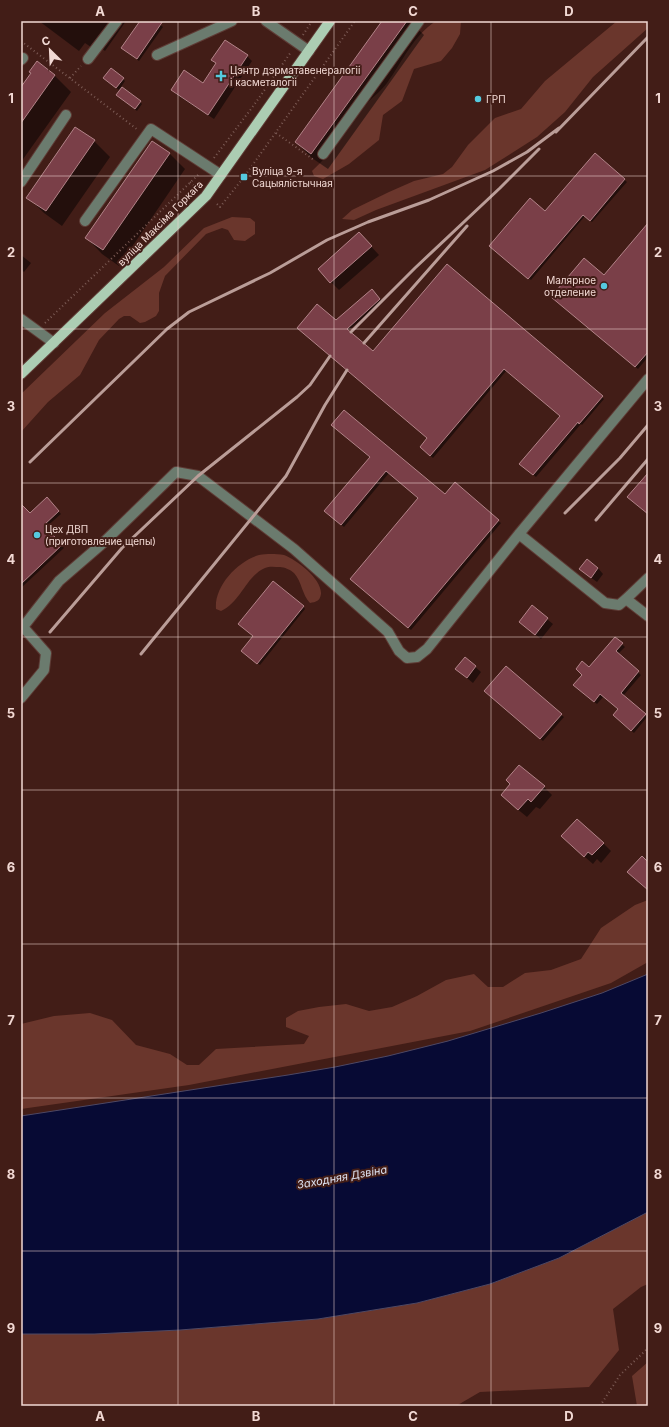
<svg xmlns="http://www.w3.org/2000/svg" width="669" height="1427" font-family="Inter,sans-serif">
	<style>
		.green { fill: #6a362c }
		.water { fill: #070a34; stroke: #4e4864 }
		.shadow { fill: #0007 }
		.building { fill: #7a3f48; stroke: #b28388 }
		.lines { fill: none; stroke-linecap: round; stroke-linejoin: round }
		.minor-casing { stroke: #5e3b35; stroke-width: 12 }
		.major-casing { stroke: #5e3b35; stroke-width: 12 }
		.path { stroke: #7c5b55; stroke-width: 2; stroke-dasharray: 1 3; stroke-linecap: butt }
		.minor { stroke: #6b7b6e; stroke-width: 10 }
		.major { stroke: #accdb3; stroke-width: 10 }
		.rail { stroke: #ba9d98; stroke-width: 3 }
		.grid { fill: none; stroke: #f2d9d4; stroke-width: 1; stroke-opacity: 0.55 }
		.poi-dot { fill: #55cadf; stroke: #421d17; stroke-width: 1.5 }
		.labels { text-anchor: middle; stroke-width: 4; stroke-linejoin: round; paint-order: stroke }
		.poi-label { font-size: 10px; fill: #f2d9d4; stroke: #421d17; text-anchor: start }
		.street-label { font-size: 10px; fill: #f2d9d4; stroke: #421d17 }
		.water-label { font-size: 11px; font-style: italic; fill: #dde2f2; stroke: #421d17 }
		.neatline { fill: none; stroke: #f2d9d4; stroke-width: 1.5 }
		.grid-label { font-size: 13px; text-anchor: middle; font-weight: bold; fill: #f2d9d4 }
	</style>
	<rect width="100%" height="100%" fill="#421d17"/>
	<path class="green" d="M 436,21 L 461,21 L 460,34 L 452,48 L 441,61 L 414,69 L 402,101 L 383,115 L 379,140 L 349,164 L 323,179 L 314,176 L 312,171 C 334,151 349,125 368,102 C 374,96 382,90 387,83 C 403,61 412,37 436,21 Z
		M 617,21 L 648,21 L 648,28 L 593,77 L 565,112 L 537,137 L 485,170 L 376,210 L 354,220 L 342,219 L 352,210 L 389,192 L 414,181 L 443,174 L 452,167 L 468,145 L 495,118 L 521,109 L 545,81 Z
		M 232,217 L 250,218 L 255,222 L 255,234 L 245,241 L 234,240 L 228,230 L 222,228 L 206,234 L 165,276 L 159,293 L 159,311 L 156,316 L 145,322 L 140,323 L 130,316 L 124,316 L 119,319 L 99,340 L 80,375 L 48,402 L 21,432 L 21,394 L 105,313 L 164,267 L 204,228 Z
		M 271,554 C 275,554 280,554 284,555 C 297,560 322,579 321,594 C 320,601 316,602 310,603 C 302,595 302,582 294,573 C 291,570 284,567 280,567 C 275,567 269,566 265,568 C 246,576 241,602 221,611 L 216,609 C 214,586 238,561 259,555 C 263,554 267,554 271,554 Z
		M 648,900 L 648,962 L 611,983 L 470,1031 L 189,1085 L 21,1109 L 21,1024 L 54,1016 L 90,1013 L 112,1020 L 136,1045 L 170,1054 L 187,1065 L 199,1065 L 216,1049 L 304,1044 L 309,1036 L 286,1027 L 286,1018 L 298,1011 L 319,1007 L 346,1004 L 369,1011 L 392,1007 L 417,996 L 446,980 L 474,974 L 488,987 L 503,987 L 525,973 L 551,970 L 581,959 L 601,928 L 635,905 Z
		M 648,1212 L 648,1284 L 641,1287 L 613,1309 L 619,1350 L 589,1387 L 480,1392 L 456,1406 L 21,1406 L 21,1334 L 94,1334 L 180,1330 L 318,1319 L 417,1303 L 490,1284 L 559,1258 Z
		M 648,1362 L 648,1406 L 637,1406 L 632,1376 Z"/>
	<path class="water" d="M 648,974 L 648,1212 L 559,1258 L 490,1284 L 417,1303 L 318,1319 L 180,1330 L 94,1334 L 21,1334 L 21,1116 L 288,1075 L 335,1067 L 388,1056 L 448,1041 L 541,1013 L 602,993 Z"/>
	<path class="shadow" d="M 39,21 L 126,21 L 105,51 L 100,47 L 98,49 L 92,45 L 91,47 L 85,43 L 79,51 Z
		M 141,21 L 156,21 L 163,27 L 139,61 L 125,50 Z
		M 383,21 L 410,21 L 424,35 L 328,169 L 312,158 L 296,142 Z
		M 247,56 L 252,61 L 214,119 L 177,95 L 172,90 L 204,84 L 217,64 L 212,60 Z
		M 37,62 L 55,76 L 71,92 L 21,162 L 21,89 L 32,73 Z
		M 123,79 L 125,81 L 119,90 L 107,80 Z
		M 117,95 L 140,102 L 142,104 L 137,111 Z
		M 94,141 L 110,157 L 62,226 L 44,213 L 28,197 Z
		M 169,153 L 185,169 L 119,266 L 102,254 L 87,238 Z
		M 595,154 L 627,182 L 592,222 L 585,216 L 531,280 L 492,248 L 545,212 Z
		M 648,224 L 648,357 L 638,369 L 555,299 L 605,276 Z
		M 367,242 L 379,255 L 339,290 L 331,282 Z
		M 21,255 L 31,263 L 24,272 L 21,269 Z
		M 447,265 L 604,399 L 582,425 L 581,424 L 536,477 L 523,466 L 561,416 L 507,370 L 433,458 L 423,449 L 428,438 L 337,321 L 372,290 L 382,301 L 348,331 L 373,352 Z
		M 335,428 L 445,495 L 498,521 L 501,523 L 411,630 L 354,582 L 419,499 L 389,473 L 344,527 L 328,514 L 371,458 Z
		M 47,499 L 61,514 L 45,528 L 64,548 L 21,588 L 21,505 L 30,514 Z
		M 598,568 L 603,574 L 597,582 L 586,574 Z
		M 303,606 L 305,609 L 260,665 L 245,653 Z
		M 532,607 L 553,624 L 541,639 L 520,622 Z
		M 615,638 L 625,647 L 618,654 L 641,675 L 623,696 L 647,717 L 634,733 L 617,718 L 619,710 L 604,696 L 597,704 L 577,688 L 589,668 Z
		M 465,658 L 481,672 L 473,683 L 462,674 Z
		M 488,694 L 561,715 L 564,717 L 543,741 Z
		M 544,787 L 552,795 L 540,809 L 536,807 L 527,817 L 510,803 Z
		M 603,843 L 611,851 L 601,863 L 597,859 L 593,864 L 570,844 Z"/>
	<path class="building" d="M 140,21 L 163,21 L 137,59 L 121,48 Z
		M 382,21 L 407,21 L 311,154 L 295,142 Z
		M 225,40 L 248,55 L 208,115 L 171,90 L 184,70 L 203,83 L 216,63 L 211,60 Z
		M 37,61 L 55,75 L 21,123 L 21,87 L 31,73 L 29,72 Z
		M 111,68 L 124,78 L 116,88 L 103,78 Z
		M 122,87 L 141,101 L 135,109 L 116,95 Z
		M 75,127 L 95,140 L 46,211 L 26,198 Z
		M 152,141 L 170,153 L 103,250 L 85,238 Z
		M 595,153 L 625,179 L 590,221 L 583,215 L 528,279 L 489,246 L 530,198 L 545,211 Z
		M 648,223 L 648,352 L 635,367 L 551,297 L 584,258 L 604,275 Z
		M 359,232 L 372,246 L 330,283 L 318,269 Z
		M 447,264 L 603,396 L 579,424 L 578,422 L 533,475 L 519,464 L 560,416 L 504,369 L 430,456 L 420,447 L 427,438 L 297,328 L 317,304 L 336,320 L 372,289 L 380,299 L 347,329 L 373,351 Z
		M 344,410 L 445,494 L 455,482 L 499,520 L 408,628 L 350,579 L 418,498 L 386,471 L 341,525 L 324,511 L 370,457 L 331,425 Z
		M 648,473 L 648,514 L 627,497 Z
		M 47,497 L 59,511 L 44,525 L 62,545 L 21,584 L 21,504 L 30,513 Z
		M 587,559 L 598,568 L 591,578 L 579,569 Z
		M 273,581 L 304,606 L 257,664 L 241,651 L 253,636 L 238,624 Z
		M 532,605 L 548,618 L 535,635 L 519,622 Z
		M 615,637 L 623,643 L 616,651 L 639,671 L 621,693 L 646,714 L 631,731 L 613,715 L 618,709 L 600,694 L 594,702 L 573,685 L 582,675 L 576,669 L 582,661 L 589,667 Z
		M 465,657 L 476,666 L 467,678 L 455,669 Z
		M 506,666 L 562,714 L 540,739 L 484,691 Z
		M 519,765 L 545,786 L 531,802 L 528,799 L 518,810 L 501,795 L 510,784 L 506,780 Z
		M 577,819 L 604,843 L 592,855 L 588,852 L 584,857 L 561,836 Z
		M 642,856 L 648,862 L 648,890 L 627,872 Z"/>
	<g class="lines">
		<defs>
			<path id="minor" d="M 266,21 L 309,51
				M 157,55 L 232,21
				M 88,59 L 117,21
				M 21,60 L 23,58
				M 323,154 L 419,21
				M 21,182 L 66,115
				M 85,221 L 151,129 L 221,175
				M 21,319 L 54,343
				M 519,534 L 605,603 L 619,605 L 626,599 L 648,578
				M 626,599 L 648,616
				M 21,625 L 23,627 L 59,581 L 103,543 L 176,472 L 198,476 L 294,549 L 388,632 L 399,651 L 407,658 L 417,657 L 427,649 L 519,534 L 648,379
				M 21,698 L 44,670 L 46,653 L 23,627"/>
			<path id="major" d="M 21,374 L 206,196 L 330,21"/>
		</defs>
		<use href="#minor" class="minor-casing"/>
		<use href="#major" class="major-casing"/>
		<path class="path" d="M 303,35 L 312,21
			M 21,41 L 138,130
			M 70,78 L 81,66
			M 276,133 L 314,160
			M 214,158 L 254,105 L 291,52
			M 190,182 L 198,189
			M 217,204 L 220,207 L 244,177 L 355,21
			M 45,323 L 200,173
			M 600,1406 L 620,1375 L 648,1348"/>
		<use href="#minor" class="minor"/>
		<use href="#major" class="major"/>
		<path class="rail" d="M 556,132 L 648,37
			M 351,332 L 415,268 L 500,188 L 539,149
			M 364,343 L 467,226
			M 30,462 L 167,329 L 189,312 L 270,273 L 327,240 L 368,222 L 429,200 L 493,171 L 527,152 L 559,128
			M 565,513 L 620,458 L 648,425
			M 596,520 L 648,459
			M 50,632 L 122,548 L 198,476 L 297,397 L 310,385 L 330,356
			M 141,654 L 286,476 L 325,405 L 347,370"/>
	</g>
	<path class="grid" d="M 178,21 L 178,1406M 334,21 L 334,1406M 491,21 L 491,1406M 21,176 L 648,176M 21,329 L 648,329M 21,483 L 648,483M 21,637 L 648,637M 21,790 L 648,790M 21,944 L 648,944M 21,1098 L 648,1098M 21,1251 L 648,1251"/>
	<g class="poi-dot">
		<path d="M219 70h4v4h4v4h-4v4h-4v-4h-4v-4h4z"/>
		<circle cx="478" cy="99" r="4"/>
		<rect x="240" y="173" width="8" height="8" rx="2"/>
		<circle cx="604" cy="286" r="4"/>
		<circle cx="37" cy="535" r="4"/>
	</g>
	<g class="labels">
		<g class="poi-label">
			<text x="230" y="74">Цэнтр дэрматавенералогіі<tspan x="230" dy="12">і касметалогіі</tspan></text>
			<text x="486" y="103">ГРП</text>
			<text x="252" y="175">Вуліца 9-я<tspan x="252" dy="12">Сацыялістычная</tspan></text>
			<text x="596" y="284" text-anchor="end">Малярное<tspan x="596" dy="12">отделение</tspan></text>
			<text x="45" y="533">Цех ДВП<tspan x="45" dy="12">(приготовление щепы)</tspan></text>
		</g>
		<g class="street-label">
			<text transform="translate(160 223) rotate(-45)" y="4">вуліца Максіма Горкага</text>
		</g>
		<g class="water-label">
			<text transform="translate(342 1177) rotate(-10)" y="4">Заходняя Дзвіна</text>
		</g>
	</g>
	<rect width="669" height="1427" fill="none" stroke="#421d17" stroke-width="44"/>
	<g transform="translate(50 50) rotate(336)" stroke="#421d17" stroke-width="3" paint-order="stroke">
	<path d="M0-3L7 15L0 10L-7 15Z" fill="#f2d9d4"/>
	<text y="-6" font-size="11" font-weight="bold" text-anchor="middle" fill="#f2d9d4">С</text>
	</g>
	<rect x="22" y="22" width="625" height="1383" class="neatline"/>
	<g class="grid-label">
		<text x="100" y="16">A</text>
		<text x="256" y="16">B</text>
		<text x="413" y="16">C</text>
		<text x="569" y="16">D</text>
		<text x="11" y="103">1</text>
		<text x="658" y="103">1</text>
		<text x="11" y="257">2</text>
		<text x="658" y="257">2</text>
		<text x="11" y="411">3</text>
		<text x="658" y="411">3</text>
		<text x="11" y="564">4</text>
		<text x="658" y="564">4</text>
		<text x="11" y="718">5</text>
		<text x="658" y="718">5</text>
		<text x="11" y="872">6</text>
		<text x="658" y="872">6</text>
		<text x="11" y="1025">7</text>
		<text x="658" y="1025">7</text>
		<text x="11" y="1179">8</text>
		<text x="658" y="1179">8</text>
		<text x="11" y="1333">9</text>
		<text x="658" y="1333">9</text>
		<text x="100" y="1421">A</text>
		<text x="256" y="1421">B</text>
		<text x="413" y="1421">C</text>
		<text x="569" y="1421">D</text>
	</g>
</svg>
